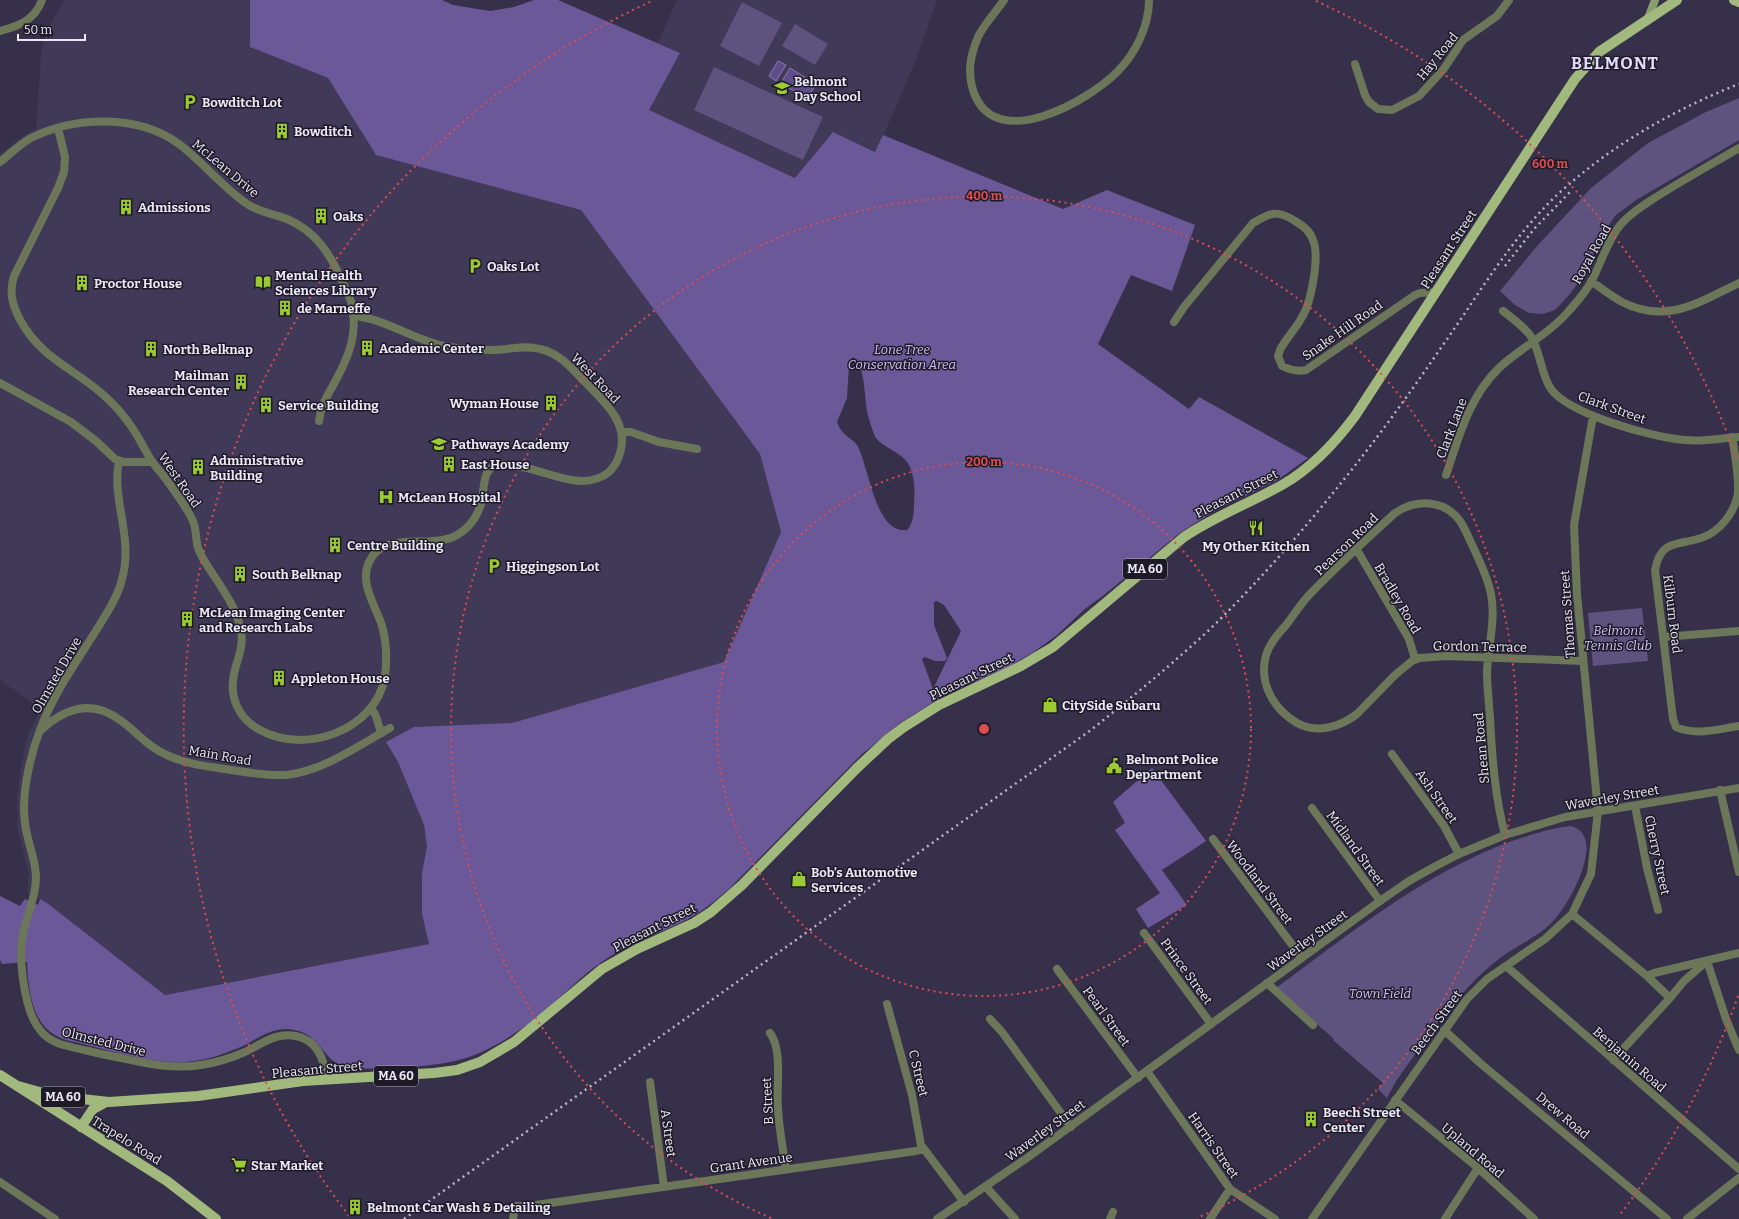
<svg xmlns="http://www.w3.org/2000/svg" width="1739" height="1219" font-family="Bitter,serif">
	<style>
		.built { fill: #413958 }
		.green { fill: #5e527f }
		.forest { fill: #6b5899; fill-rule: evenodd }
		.water { fill: #604d8c; stroke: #8a7bac }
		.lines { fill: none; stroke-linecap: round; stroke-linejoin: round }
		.minor { stroke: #6c775a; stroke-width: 8 }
		.tertiary { stroke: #6c775a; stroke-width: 8 }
		.secondary { stroke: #8a9c6d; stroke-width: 8 }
		.primary { stroke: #a1b97c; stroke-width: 10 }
		.rail { stroke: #bbb6ca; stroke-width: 2.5; stroke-dasharray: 2 4; stroke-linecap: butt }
		.ring { fill: none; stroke: #da4e52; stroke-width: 2; stroke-dasharray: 2 4 }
		.labels { text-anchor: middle; stroke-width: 3; stroke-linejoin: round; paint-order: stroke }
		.shield { fill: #1d1a26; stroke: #adaab9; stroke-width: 1 }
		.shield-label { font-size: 12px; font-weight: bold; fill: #ebe7f8 }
		.street-label { font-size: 13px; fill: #ebe7f8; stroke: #1d1a26 }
		.poi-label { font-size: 13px; font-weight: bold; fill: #ebe7f8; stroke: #1d1a26; text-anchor: start }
		.park-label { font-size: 13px; font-style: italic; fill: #cfc1fa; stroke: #1d1a26 }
		.district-label { font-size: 17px; font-weight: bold; letter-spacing: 1px; fill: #e1d9fb; stroke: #1d1a26 }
		.centre { fill: #da4e52; stroke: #1d1a26; stroke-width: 2 }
		.ring-label { font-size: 12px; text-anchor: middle; font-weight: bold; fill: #da4e52; stroke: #1d1a26; stroke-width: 3; stroke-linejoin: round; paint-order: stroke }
	</style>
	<rect width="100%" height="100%" fill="#37304a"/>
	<path class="built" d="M 65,0 L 250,0 L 250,47 L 328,78 L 376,155 L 581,210 L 760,454 L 781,532 L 725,662 L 512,723 L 415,727 L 387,742 L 398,762 L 424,825 L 427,846 L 422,873 L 422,914 L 429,944 L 164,995 L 47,903 L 27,893 L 29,874 L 18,831 L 17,799 L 21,768 L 26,743 L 29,733 L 41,709 L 0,680 L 0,154 L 20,138 L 36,129 L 41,55 L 45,33 Z
		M 677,0 L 937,0 L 914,65 L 876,152 L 833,132 L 796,178 L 648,110 L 680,53 L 658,43 Z"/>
	<path class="green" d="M 742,2 L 782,23 L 759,66 L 720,46 Z
		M 795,24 L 828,44 L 815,65 L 782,46 Z
		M 714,67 L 823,117 L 803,160 L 694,110 Z
		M 1739,98 L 1739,140 L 1636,200 L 1615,216 L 1597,243 L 1588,269 L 1570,294 L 1555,310 L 1543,314 L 1529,313 L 1515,305 L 1500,291 L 1538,245 L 1591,188 L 1648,143 L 1706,112 Z
		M 1642,608 L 1648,661 L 1593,666 L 1588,613 Z
		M 1571,826 C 1608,836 1569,904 1554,920 C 1542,934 1522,943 1507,953 C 1484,969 1465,989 1448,1011 L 1446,1011 L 1396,1081 L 1387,1098 L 1378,1089 L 1383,1083 L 1333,1040 L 1334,1039 L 1276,988 C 1351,933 1424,873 1512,841 C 1531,835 1550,828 1571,826 Z"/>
	<path class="forest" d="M 250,0 L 442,0 L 453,5 L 490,11 L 514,7 L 534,0 L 558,0 L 680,53 L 649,110 L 795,178 L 833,132 L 875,152 L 883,135 L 1063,209 L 1107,190 L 1195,225 L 1172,291 L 1131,275 L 1098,344 L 1189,409 L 1199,397 L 1308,458 L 1279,479 L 1213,512 L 1181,532 L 1104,595 L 1086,608 L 1056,636 L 1032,653 L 1008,667 L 945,695 L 900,723 L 861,755 L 730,888 C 715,901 699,914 680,923 C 659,933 635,941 614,954 C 585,971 563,996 537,1017 C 517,1033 495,1047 472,1056 C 435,1069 393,1067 354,1069 C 320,1066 325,1032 288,1029 C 271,1028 257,1039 243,1046 C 231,1051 218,1056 206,1059 C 195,1061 184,1063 173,1062 C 144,1061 115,1052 87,1045 C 77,1042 64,1041 55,1035 C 51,1033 47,1029 44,1026 C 30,1009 28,983 27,962 L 2,964 L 0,960 L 0,896 L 20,906 L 25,899 L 38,905 L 40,899 L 47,903 L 165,995 L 429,944 L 422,914 L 422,873 L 427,846 L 424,825 L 398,762 L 386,742 L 414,727 L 512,723 L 724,662 L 781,532 L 760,454 L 581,210 L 376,155 L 328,78 L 250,47 ZM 853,357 C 866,365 864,401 868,415 C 869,420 874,435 876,438 C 885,449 902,452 909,465 C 915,477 915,491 914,504 C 914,513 913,524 907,530 C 875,535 869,465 857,445 C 851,437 842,436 837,422 L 847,398 L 849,365 ZM 937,601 L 944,605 L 961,631 L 933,689 L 922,659 L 925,657 L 935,661 L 945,661 L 947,658 L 934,625 L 934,602 Z
		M 1152,768 L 1206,841 L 1162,870 L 1187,905 L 1148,928 L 1136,909 L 1160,893 L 1115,830 L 1125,823 L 1113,802 Z"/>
	<path class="water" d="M 778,61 L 786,65 L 776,81 L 769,76 Z
		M 790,68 L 816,84 L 807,99 L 781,83 Z"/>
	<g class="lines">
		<path class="minor" d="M 1004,0 C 996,12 984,24 978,37 C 970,56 967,73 974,93 C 997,154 1090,100 1118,71 C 1136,53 1149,25 1149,0
			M 0,31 C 19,26 35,20 42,0
			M 1355,64 L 1365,95 L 1369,102 L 1378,109 L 1392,110 L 1419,96 L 1443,70 L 1463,40 L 1497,16 L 1509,0
			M 58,128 L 65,157 L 64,172 L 58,188 L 14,276 C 9,292 12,303 19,318 C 43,363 79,369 111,402 C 122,413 131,425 138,437 C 145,449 149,459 157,468 C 166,478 191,513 194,524 C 197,533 195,543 200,553 C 213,578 236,602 241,631 C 244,647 237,659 234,674 C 229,698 239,719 260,730 C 305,755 375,731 385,677 C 387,660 387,643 382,626 C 376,606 359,584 369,562 C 384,529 432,550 457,535 C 468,529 476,518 480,507 C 485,495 481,472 494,466 C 501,463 509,465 516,466 C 545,469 582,494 609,472 C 614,467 618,461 620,453 C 630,421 601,399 582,379 C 570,366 558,353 540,349 C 525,345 511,349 496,350 C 479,350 461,349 444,346 C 414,340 384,318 353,316
			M 0,162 C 10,154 20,144 31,138 C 75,116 138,114 179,144 C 203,162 222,187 247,204 C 259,212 274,214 287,219 C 316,231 331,255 343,283 C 346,290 350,297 352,305 C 358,333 349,356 336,380 C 328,395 321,404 319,421
			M 1591,281 C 1601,288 1611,296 1622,302 C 1667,325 1699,302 1739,283
			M 1503,311 C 1512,318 1523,326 1530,335 C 1541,351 1540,373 1551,389 C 1569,414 1653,438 1685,440 C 1703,442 1721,438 1739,437
			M 1174,322 L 1184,307 L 1253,223 C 1270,213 1277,209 1295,221 C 1303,226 1310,231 1313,240 C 1320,256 1311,303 1302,317 C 1296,329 1286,338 1280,350 L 1278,356 L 1282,366 C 1290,370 1297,372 1306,370 L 1415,295 L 1420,293 L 1435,292
			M 0,383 L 71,422 L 96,441 L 115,459 L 124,462 L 149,462
			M 621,432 L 631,432 L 659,442 L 697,449
			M 1732,437 C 1735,455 1739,475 1738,493 C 1735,512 1720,532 1701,538 C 1677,546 1661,539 1655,570 L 1673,719 L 1676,727 C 1695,736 1719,729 1739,726
			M 119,461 C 111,499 134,538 122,579 C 117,600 103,619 92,637 C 73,667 52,697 40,730 C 30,756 21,796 25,823 C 27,842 36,859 36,878 C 36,897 27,915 23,933 C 18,957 24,1011 40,1030 C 45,1037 52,1041 60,1044 C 77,1049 94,1052 111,1056 C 141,1062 170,1070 201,1065 C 216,1063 231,1058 245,1052 C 262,1044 275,1032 296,1036 C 317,1040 325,1060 326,1079
			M 1446,475 C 1459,437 1469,397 1499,368 C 1520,348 1548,335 1567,313 C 1576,303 1585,293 1591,282 C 1601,264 1606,244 1618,228 C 1627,216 1641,207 1653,199 C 1681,181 1710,165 1739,148
			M 1357,550 L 1409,639 L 1415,659
			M 1664,637 L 1739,631
			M 371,708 C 378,715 377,725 382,733
			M 41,730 C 65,708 92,699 120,720 C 137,732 149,748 169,756 C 187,764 206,766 225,769 C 245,772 265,776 285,775 C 322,772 359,745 390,728
			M 1392,754 L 1444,826 L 1459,854
			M 1720,790 L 1739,872
			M 1635,806 L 1647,868 L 1658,910
			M 1312,808 L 1380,901
			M 1505,835 C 1495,797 1492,757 1490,718 C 1489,703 1487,687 1487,672 C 1488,646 1496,620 1491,594 C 1488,578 1481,565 1475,551 C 1470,541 1466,530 1460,521 C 1444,499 1416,499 1395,513 C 1367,539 1338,565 1311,593 C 1302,602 1295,613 1287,624 C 1278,634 1267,646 1265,660 C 1260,686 1275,710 1297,723 C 1317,734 1340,727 1357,714 L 1395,675 L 1412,661 L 1419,658 L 1447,656 L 1583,661
			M 1213,839 L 1302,958
			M 1572,914 L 1647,976 L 1654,973 L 1739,953
			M 1144,933 L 1211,1024
			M 1506,966 L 1739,1169
			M 1057,969 L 1138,1078
			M 1267,983 L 1313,1025
			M 1670,998 L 1684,981 L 1707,961 L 1726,1019 L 1739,1050
			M 887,1004 L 912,1095 L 921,1145 L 964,1202
			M 990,1019 L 1002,1032 L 1071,1127
			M 1444,1030 L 1480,1063 L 1667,1219
			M 770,1033 C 783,1050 776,1087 778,1108 C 779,1129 783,1149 786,1169
			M 1613,1060 L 1670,998 L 1647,976
			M 1147,1071 L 1230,1189 L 1275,1219
			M 650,1082 L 664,1187
			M 1395,1100 L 1478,1168 L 1534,1219
			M 0,1182 L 55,1219
			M 986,1187 L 1015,1219
			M 513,1219 L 515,1206 L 529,1206 L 916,1151 L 923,1149
			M 1110,1219 L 1113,1212
			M 1210,1219 L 1230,1189
			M 1312,1219 L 1467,999 L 1487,979 L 1545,939 L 1572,914 L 1591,874 L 1598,811 L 1577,594 L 1574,525 L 1593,416
			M 1445,1219 L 1478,1168
			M 1687,1219 L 1739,1178"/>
		<path class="tertiary" d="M 937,1219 L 1027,1158 L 1380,901 L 1409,881 L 1434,867 L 1459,854 L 1505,835 L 1565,817 L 1739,788"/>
		<path class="secondary" d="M 1647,21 L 1655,0"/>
		<path class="primary" d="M 1734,0 L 1739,2
			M 0,1075 L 167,1181 L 216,1219
			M 18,1086 L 54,1096 L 109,1102 L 198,1096 L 303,1081 L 434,1073 L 457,1070 L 480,1062 L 514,1042 L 602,969 L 637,949 L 694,923 L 711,912 L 742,885 L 857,768 L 888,739 L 904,727 L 939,705 L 1021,666 L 1053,647 L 1184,537 C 1215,516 1250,503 1282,485 C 1312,468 1335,443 1355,416 L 1575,79 L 1599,52 L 1677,0
			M 81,1127 L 93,1109 L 106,1102"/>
		<path class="rail" d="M 1505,266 L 1534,229 L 1572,190
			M 404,1219 L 1091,730 C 1131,698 1170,666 1208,631 C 1266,575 1318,513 1368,449 C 1401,406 1432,361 1463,316 C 1491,274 1520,230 1557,195 C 1610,146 1673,110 1739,84"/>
	</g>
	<g class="ring">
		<circle cx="984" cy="729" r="267"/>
		<path d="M771 1218A533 533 0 1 1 1197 1218"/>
		<path d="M1738 996A800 800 0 0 1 1619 1216M349 1216A800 800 0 0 1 652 1M1316 1A800 800 0 0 1 1738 462"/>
	</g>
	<defs>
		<symbol id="school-bare" viewBox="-9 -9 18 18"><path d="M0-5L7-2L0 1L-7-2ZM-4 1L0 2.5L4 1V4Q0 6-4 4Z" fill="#9cca32" stroke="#1d1a26" stroke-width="2.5" paint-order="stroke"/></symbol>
		<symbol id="parking-bare" viewBox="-9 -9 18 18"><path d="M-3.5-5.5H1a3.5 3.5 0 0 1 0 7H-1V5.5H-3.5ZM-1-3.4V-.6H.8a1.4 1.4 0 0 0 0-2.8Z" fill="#9cca32" stroke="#1d1a26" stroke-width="2.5" paint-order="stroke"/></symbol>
		<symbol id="building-bare" viewBox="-9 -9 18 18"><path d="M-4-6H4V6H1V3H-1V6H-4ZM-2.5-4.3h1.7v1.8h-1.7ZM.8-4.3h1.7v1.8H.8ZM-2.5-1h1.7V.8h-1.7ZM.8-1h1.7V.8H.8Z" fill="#9cca32" stroke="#1d1a26" stroke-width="2.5" paint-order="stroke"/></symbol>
		<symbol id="library-bare" viewBox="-9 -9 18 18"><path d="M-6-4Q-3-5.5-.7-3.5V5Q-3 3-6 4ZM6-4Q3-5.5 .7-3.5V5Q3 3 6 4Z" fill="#9cca32" stroke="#1d1a26" stroke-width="2.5" paint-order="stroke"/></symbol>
		<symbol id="hospital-bare" viewBox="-9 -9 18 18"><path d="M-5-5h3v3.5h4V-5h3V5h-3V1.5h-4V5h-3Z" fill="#9cca32" stroke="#1d1a26" stroke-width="2.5" paint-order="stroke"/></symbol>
		<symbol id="restaurant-bare" viewBox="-9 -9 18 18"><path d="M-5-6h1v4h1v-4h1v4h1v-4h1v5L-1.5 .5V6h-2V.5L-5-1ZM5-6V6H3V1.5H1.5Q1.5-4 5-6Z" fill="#9cca32" stroke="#1d1a26" stroke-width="2.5" paint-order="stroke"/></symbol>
		<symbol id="shop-bare" viewBox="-9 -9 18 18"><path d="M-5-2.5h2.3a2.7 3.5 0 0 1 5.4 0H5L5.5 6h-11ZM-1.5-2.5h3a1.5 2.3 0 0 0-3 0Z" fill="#9cca32" stroke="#1d1a26" stroke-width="2.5" paint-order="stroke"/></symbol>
		<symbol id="civic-bare" viewBox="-9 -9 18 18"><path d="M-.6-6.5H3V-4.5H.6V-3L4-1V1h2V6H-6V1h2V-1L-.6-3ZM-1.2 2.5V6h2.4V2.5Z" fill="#9cca32" stroke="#1d1a26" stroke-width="2.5" paint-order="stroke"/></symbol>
		<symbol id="supermarket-bare" viewBox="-9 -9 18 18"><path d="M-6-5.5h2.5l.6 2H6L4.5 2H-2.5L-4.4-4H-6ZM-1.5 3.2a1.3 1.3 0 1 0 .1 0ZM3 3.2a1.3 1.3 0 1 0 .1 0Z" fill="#9cca32" stroke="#1d1a26" stroke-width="2.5" paint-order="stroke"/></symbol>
	</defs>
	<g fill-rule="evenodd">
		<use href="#school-bare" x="771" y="77" width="22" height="22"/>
		<use href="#parking-bare" x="179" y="91" width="22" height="22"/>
		<use href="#building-bare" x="271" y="120" width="22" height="22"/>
		<use href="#building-bare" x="115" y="196" width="22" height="22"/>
		<use href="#building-bare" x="310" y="205" width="22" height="22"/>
		<use href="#parking-bare" x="464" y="255" width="22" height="22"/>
		<use href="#library-bare" x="252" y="271" width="22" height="22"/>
		<use href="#building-bare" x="71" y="272" width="22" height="22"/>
		<use href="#building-bare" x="274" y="297" width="22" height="22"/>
		<use href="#building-bare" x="356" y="337" width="22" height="22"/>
		<use href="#building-bare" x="140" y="338" width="22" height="22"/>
		<use href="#building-bare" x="230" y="371" width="22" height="22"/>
		<use href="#building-bare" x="540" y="392" width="22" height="22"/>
		<use href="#building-bare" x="255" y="394" width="22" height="22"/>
		<use href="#school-bare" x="428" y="433" width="22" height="22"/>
		<use href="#building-bare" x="438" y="453" width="22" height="22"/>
		<use href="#building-bare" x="187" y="456" width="22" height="22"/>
		<use href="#hospital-bare" x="375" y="486" width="22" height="22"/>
		<use href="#restaurant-bare" x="1245" y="517" width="22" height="22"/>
		<use href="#building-bare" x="324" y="534" width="22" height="22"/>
		<use href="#parking-bare" x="483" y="555" width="22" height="22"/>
		<use href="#building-bare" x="229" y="563" width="22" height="22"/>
		<use href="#building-bare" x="176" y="608" width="22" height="22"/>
		<use href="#building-bare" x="268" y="667" width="22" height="22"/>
		<use href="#shop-bare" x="1039" y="694" width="22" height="22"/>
		<use href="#civic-bare" x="1103" y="755" width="22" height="22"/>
		<use href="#shop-bare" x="788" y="868" width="22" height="22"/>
		<use href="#building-bare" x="1300" y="1108" width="22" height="22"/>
		<use href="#supermarket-bare" x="228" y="1154" width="22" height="22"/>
		<use href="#building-bare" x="344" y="1196" width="22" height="22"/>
	</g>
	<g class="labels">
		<g class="shield">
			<rect x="1123" y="559" width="44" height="20" rx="3"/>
			<rect x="374" y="1066" width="44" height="20" rx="3"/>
			<rect x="41" y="1087" width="44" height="20" rx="3"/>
		</g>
		<g class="shield-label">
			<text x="1145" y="573">MA 60</text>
			<text x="396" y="1080">MA 60</text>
			<text x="63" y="1101">MA 60</text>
		</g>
		<g class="street-label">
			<text transform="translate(1437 56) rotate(-51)" y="5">Hay Road</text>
			<text transform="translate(226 168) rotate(40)" y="5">McLean Drive</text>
			<text transform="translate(1448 249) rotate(-57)" y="5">Pleasant Street</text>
			<text transform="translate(1591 254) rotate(-61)" y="5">Royal Road</text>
			<text transform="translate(1342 330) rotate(-35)" y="5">Snake Hill Road</text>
			<text transform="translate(596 378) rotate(46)" y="5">West Road</text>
			<text transform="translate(1612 407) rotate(20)" y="5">Clark Street</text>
			<text transform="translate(1451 428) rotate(-69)" y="5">Clark Lane</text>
			<text transform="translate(180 480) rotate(55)" y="5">West Road</text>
			<text transform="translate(1236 493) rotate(-27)" y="5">Pleasant Street</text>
			<text transform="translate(1346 544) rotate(-44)" y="5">Pearson Road</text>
			<text transform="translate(1398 598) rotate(60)" y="5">Bradley Road</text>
			<text transform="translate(1567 614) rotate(-94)" y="5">Thomas Street</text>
			<text transform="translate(1673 614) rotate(83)" y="5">Kilburn Road</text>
			<text transform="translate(1480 646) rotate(1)" y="5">Gordon Terrace</text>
			<text transform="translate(56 675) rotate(-60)" y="5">Olmsted Drive</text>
			<text transform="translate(971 676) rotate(-26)" y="5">Pleasant Street</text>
			<text transform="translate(1481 748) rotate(-95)" y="5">Shean Road</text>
			<text transform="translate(220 755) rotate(10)" y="5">Main Road</text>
			<text transform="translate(1437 796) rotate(55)" y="5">Ash Street</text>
			<text transform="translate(1612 797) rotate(-10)" y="5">Waverley Street</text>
			<text transform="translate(1356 848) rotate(54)" y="5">Midland Street</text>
			<text transform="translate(1658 855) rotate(78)" y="5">Cherry Street</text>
			<text transform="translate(1260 882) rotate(53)" y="5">Woodland Street</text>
			<text transform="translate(654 927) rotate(-27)" y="5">Pleasant Street</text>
			<text transform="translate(1307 940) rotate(-36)" y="5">Waverley Street</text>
			<text transform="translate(1187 971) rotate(54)" y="5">Prince Street</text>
			<text transform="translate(1107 1016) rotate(54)" y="5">Pearl Street</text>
			<text transform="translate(1436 1022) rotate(-54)" y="5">Beech Street</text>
			<text transform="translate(104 1041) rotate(14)" y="5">Olmsted Drive</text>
			<text transform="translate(1630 1059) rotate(41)" y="5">Benjamin Road</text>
			<text transform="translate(317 1069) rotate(-5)" y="5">Pleasant Street</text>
			<text transform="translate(919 1073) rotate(76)" y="5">C Street</text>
			<text transform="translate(767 1101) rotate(-93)" y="5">B Street</text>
			<text transform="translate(1563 1115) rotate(40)" y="5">Drew Road</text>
			<text transform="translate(1045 1130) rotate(-36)" y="5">Waverley Street</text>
			<text transform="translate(669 1133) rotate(82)" y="5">A Street</text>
			<text transform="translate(127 1140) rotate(32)" y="5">Trapelo Road</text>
			<text transform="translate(1214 1145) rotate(55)" y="5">Harris Street</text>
			<text transform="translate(1473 1150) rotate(40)" y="5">Upland Road</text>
			<text transform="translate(751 1162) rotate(-8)" y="5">Grant Avenue</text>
		</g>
		<g class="poi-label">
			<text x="794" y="86">Belmont<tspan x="794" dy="15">Day School</tspan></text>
			<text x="202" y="107">Bowditch Lot</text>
			<text x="294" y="136">Bowditch</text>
			<text x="138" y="212">Admissions</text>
			<text x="333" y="221">Oaks</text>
			<text x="487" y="271">Oaks Lot</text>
			<text x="275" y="280">Mental Health<tspan x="275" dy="15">Sciences Library</tspan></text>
			<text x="94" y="288">Proctor House</text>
			<text x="297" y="313">de Marneffe</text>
			<text x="379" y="353">Academic Center</text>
			<text x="163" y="354">North Belknap</text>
			<text x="229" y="380" text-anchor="end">Mailman<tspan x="229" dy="15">Research Center</tspan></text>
			<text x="539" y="408" text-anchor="end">Wyman House</text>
			<text x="278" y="410">Service Building</text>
			<text x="451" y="449">Pathways Academy</text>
			<text x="210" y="465">Administrative<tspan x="210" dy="15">Building</tspan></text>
			<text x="461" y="469">East House</text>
			<text x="398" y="502">McLean Hospital</text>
			<text x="347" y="550">Centre Building</text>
			<text x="1256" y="551" text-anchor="middle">My Other Kitchen</text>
			<text x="506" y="571">Higgingson Lot</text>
			<text x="252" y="579">South Belknap</text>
			<text x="199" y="617">McLean Imaging Center<tspan x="199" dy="15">and Research Labs</tspan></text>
			<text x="291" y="683">Appleton House</text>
			<text x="1062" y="710">CitySide Subaru</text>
			<text x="1126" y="764">Belmont Police<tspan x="1126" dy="15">Department</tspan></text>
			<text x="811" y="877">Bob’s Automotive<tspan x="811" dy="15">Services</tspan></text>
			<text x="1323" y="1117">Beech Street<tspan x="1323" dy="15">Center</tspan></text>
			<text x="251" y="1170">Star Market</text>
			<text x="367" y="1212">Belmont Car Wash &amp; Detailing</text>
		</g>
		<g class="park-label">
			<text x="902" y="354">Lone Tree<tspan x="902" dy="15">Conservation Area</tspan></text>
			<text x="1618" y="635">Belmont<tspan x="1618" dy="15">Tennis Club</tspan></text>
			<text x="1380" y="998">Town Field</text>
		</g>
		<g class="district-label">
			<text x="1615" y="69">BELMONT</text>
		</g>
	</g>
	<circle cx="984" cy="729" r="6" class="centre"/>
	<g class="ring-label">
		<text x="1550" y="168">600 m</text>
		<text x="984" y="200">400 m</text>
		<text x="984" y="466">200 m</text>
	</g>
	<path d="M18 34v6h67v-6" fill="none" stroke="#ebe7f8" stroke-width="2"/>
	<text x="24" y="34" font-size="12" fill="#ebe7f8" stroke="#1d1a26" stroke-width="3" paint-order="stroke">50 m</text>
</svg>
